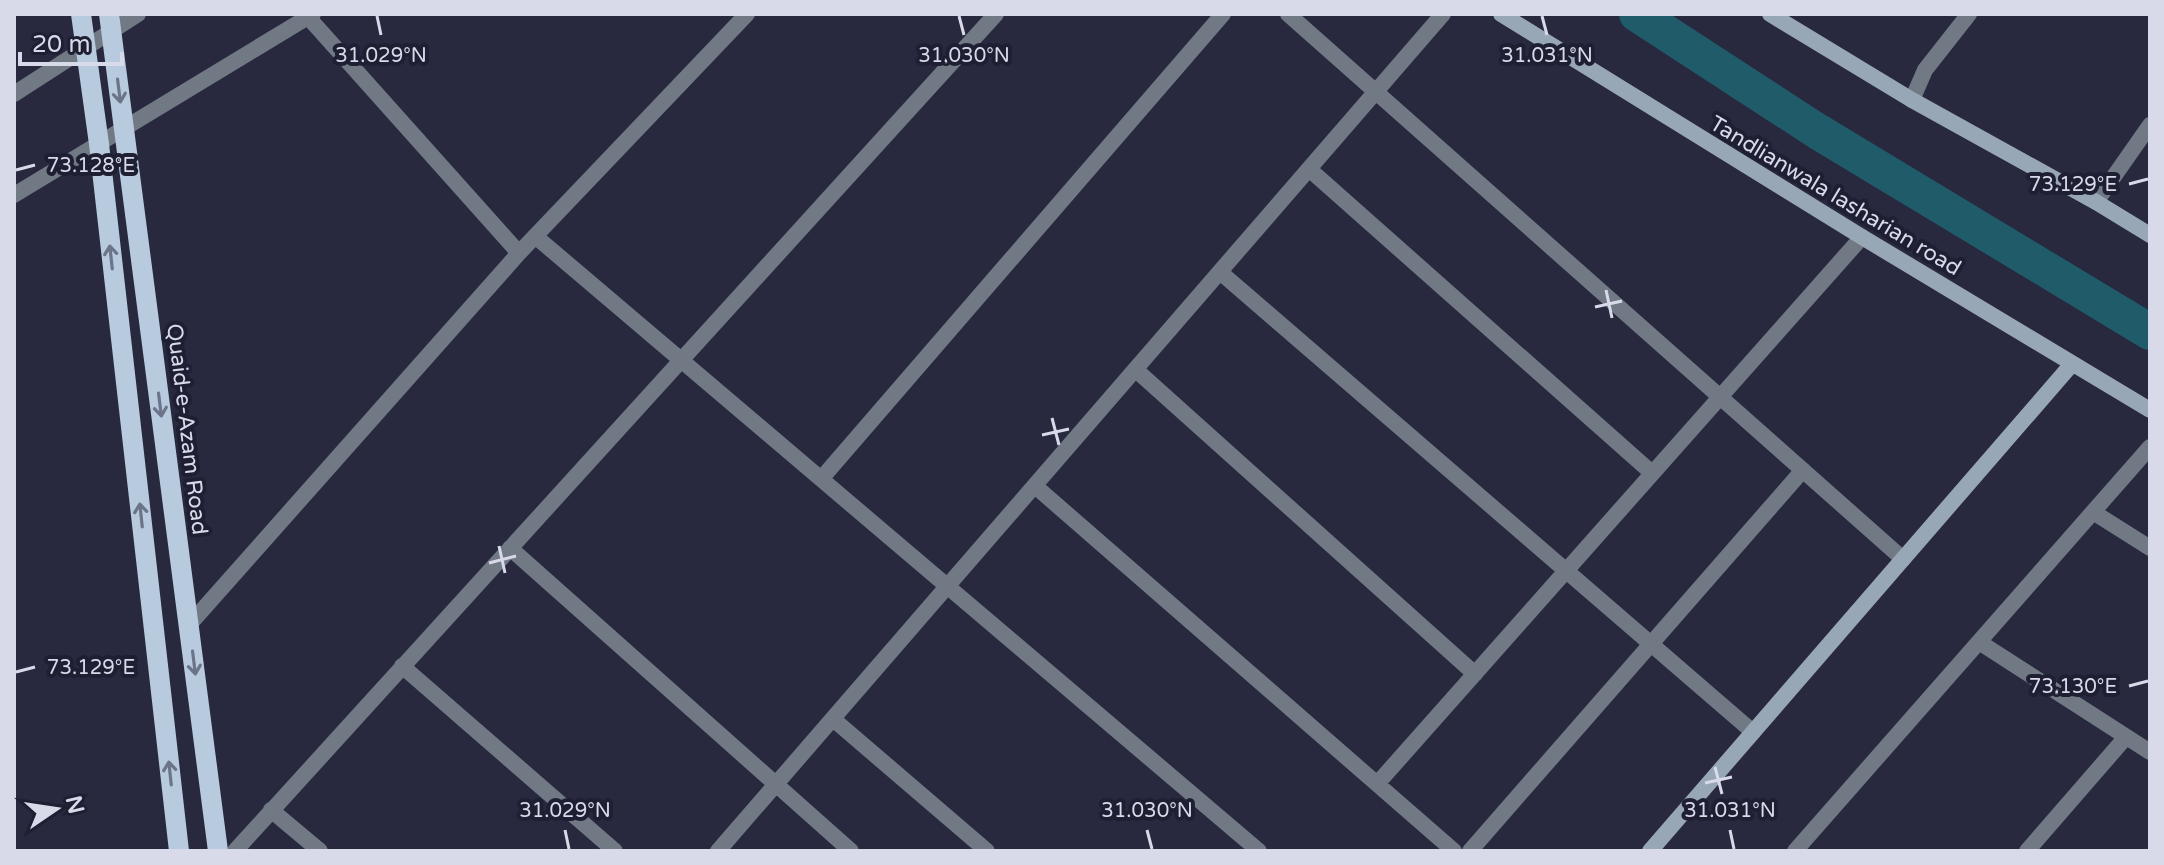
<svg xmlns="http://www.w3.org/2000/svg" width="2164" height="865" font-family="'Varela Round',sans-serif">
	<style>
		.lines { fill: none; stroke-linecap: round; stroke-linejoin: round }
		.canal { stroke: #1f5b69; stroke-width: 36 }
		.street { stroke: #717a84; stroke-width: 16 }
		.secondary { stroke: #98a7b6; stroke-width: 16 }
		.primary { stroke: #b7cade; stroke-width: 20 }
		.oneway { stroke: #6b7489 }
		.ticks { fill: none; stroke: #d9dae9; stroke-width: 3 }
		.labels { text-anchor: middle; stroke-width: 8; stroke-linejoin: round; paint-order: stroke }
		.street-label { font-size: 22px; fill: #d9dae9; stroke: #1f1f34 }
		.ticks-label { font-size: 20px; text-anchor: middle; fill: #d9dae9; stroke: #1f1f34; stroke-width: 8; stroke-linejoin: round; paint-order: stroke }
	</style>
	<rect width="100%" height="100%" fill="#28283f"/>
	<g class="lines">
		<path class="canal" d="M 1637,14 L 1817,131 L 2150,332"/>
		<path class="street" d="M 1288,14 L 1903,559
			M 308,17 L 519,253
			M 14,94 L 138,14
			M 1912,100 L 1925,70 L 1969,14
			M 1309,169 L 1652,473
			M 14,195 L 313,14
			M 2096,202 L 2150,125
			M 535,236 L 1259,851
			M 1220,272 L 1753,732
			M 1136,370 L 1475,674
			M 821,479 L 1223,14
			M 1035,486 L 1454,851
			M 2093,512 L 2150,548
			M 510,548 L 851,851
			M 189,625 L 519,253 L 747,14
			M 1979,642 L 2150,752
			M 402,666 L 615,851
			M 833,719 L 987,851
			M 1377,784 L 1862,237
			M 271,810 L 320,851
			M 235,851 L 996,14
			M 718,851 L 1443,14
			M 1470,851 L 1803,470
			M 1795,851 L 2150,447
			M 2027,851 L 2126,737"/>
		<path class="secondary" d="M 1501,14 L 1862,237 L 2150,410
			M 1770,14 L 1912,100 L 2096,202 L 2150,235
			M 1650,851 L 2072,364"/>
		<path class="primary" d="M 81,14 L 99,144 L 179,851
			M 109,14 L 218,851"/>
	</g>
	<defs><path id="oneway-shaft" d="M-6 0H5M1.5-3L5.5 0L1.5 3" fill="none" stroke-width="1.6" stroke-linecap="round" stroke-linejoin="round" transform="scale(2)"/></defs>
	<g class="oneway">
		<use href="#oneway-shaft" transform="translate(119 91) rotate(83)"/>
		<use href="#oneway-shaft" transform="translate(111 257) rotate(-96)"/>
		<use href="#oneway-shaft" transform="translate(160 405) rotate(83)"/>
		<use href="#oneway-shaft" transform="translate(141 515) rotate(-96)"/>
		<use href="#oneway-shaft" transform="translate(194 663) rotate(83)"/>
		<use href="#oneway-shaft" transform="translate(170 773) rotate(-96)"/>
	</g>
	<path class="ticks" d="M 377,16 L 381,35M 959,16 L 964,35M 1542,16 L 1547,35M 16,170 L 35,165M 2129,184 L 2148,179M 1606,290 L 1612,318M 1595,307 L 1622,301M 1052,418 L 1059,445M 1042,435 L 1069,429M 499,546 L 505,573M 489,563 L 516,556M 16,672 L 35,667M 2129,686 L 2148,681M 1715,767 L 1722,794M 1705,783 L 1732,777M 565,830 L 569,849M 1147,830 L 1152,849M 1730,830 L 1734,849"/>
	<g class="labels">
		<g class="street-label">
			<text transform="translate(1836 195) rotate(31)" y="8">Tandlianwala lasharian road</text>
			<text transform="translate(188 429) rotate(83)" y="8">Quaid-e-Azam Road</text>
		</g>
	</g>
	<g class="ticks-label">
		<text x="381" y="62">31.029°N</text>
		<text x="964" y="62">31.030°N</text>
		<text x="1547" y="62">31.031°N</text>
		<text x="91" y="172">73.128°E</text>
		<text x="2073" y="191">73.129°E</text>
		<text x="91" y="674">73.129°E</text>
		<text x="2073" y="693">73.130°E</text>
		<text x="565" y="817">31.029°N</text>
		<text x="1147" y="817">31.030°N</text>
		<text x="1730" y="817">31.031°N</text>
	</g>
	<rect width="2164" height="865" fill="none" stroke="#d9dae9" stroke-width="32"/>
	<g transform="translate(56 809) rotate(77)" stroke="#1f1f34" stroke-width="6" paint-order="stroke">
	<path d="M0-6L14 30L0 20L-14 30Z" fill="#d9dae9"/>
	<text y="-12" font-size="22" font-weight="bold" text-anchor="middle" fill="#d9dae9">N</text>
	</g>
	<path d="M20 52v12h102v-12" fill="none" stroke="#d9dae9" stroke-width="4"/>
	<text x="32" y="52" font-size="24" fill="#d9dae9" stroke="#1f1f34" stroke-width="6" paint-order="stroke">20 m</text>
</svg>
